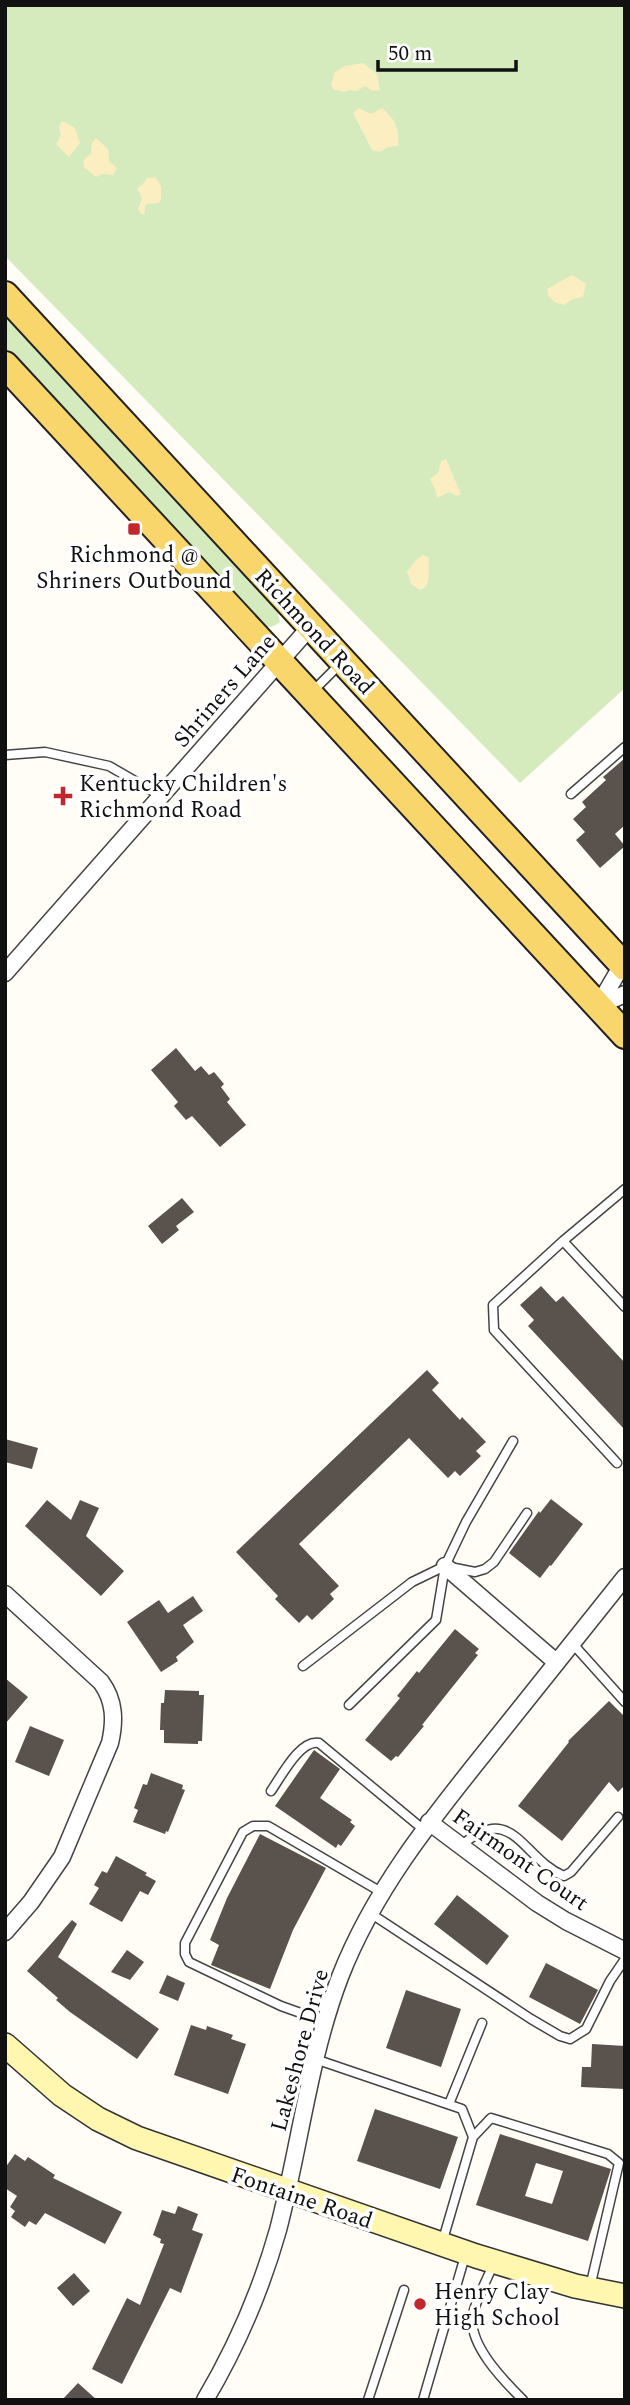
<svg xmlns="http://www.w3.org/2000/svg" width="630" height="2405" font-family="Spectral,serif">
	<style>
		.green { fill: #d5ebbd }
		.sand { fill: #fbeec1 }
		.building { fill: #5a524d; fill-rule: evenodd }
		.lines { fill: none; stroke-linecap: round; stroke-linejoin: round }
		.lane-casing { stroke: #444; stroke-width: 11 }
		.street-casing { stroke: #444; stroke-width: 19 }
		.secondary-casing { stroke: #333; stroke-width: 26 }
		.primary-casing { stroke: #222; stroke-width: 30 }
		.lane { stroke: #fff; stroke-width: 8 }
		.street { stroke: #fff; stroke-width: 16 }
		.secondary { stroke: #fff6b0; stroke-width: 23 }
		.primary { stroke: #f9d66b; stroke-width: 26 }
		.poi-dot { fill: #c4262e; stroke: #fff; stroke-width: 2.5 }
		.labels { text-anchor: middle; stroke-width: 7; stroke-linejoin: round; paint-order: stroke }
		.poi-label { font-size: 23px; fill: #111; stroke: #fff; text-anchor: start }
		.street-label { font-size: 23px; fill: #111; stroke: #fff }
	</style>
	<rect width="100%" height="100%" fill="#fffdf5"/>
	<path class="green" d="M 5,5 L 625,5 L 625,688 L 520,783 L 5,256 Z
		M 5,316 L 277,609 L 280,622 C 273,627 269,629 261,625 L 5,349 Z"/>
	<path class="sand" d="M 363,63 L 377,74 L 380,90 L 373,91 L 365,86 L 357,91 L 349,90 L 344,92 L 333,89 L 331,84 L 335,72 L 345,66 Z
		M 359,108 L 371,114 L 382,108 C 395,119 400,128 398,146 L 388,147 L 380,152 L 372,150 L 353,113 Z
		M 62,121 L 75,128 L 80,143 L 69,157 L 56,144 L 61,135 L 59,127 Z
		M 96,138 L 108,149 L 109,161 L 117,168 L 113,175 L 102,174 L 96,177 L 84,167 L 83,161 L 91,153 L 92,143 Z
		M 155,177 L 161,186 L 161,200 L 158,203 L 146,204 L 144,214 L 141,214 L 138,209 L 142,199 L 137,188 L 142,185 L 147,178 Z
		M 572,275 L 586,284 L 583,297 L 573,299 L 564,305 L 554,302 L 548,295 L 547,289 Z
		M 446,459 L 461,494 L 457,496 L 449,492 L 437,498 L 435,489 L 430,479 L 438,473 L 441,461 Z
		M 423,555 L 429,558 C 427,570 433,586 420,590 L 411,584 L 407,572 L 416,560 Z"/>
	<path class="building" d="M 625,758 L 625,825 L 615,834 L 625,846 L 600,868 L 576,840 L 585,832 L 573,819 L 586,807 L 582,802 L 606,780 L 603,777 Z
		M 176,1048 L 195,1071 L 201,1066 L 209,1075 L 214,1072 L 224,1084 L 221,1087 L 230,1099 L 227,1102 L 246,1125 L 220,1147 L 192,1116 L 186,1120 L 174,1106 L 178,1102 L 151,1070 Z
		M 182,1198 L 194,1212 L 176,1226 L 179,1230 L 162,1244 L 148,1226 Z
		M 541,1286 L 556,1302 L 563,1296 L 625,1363 L 625,1430 L 528,1326 L 534,1320 L 520,1305 Z
		M 427,1370 L 439,1383 L 432,1390 L 460,1420 L 462,1417 L 486,1442 L 476,1451 L 481,1456 L 460,1476 L 455,1471 L 448,1478 L 409,1438 L 299,1544 L 339,1586 L 330,1594 L 334,1599 L 312,1620 L 307,1615 L 299,1623 L 275,1599 L 278,1596 L 236,1552 Z
		M 5,1439 L 38,1448 L 32,1469 L 5,1462 Z
		M 551,1499 L 583,1524 L 551,1566 L 550,1565 L 540,1578 L 509,1553 L 539,1511 L 540,1513 Z
		M 47,1500 L 71,1520 L 80,1500 L 99,1508 L 86,1536 L 124,1571 L 101,1596 L 25,1526 Z
		M 193,1596 L 203,1611 L 183,1625 L 194,1642 L 176,1657 L 178,1661 L 161,1672 L 127,1622 L 159,1600 L 168,1613 Z
		M 455,1629 L 479,1649 L 475,1653 L 478,1655 L 422,1725 L 424,1726 L 398,1757 L 396,1756 L 391,1761 L 365,1740 L 400,1698 L 397,1696 L 417,1671 L 419,1673 Z
		M 5,1678 L 28,1697 L 5,1724 Z
		M 165,1690 L 199,1691 L 199,1695 L 204,1695 L 202,1741 L 198,1741 L 198,1744 L 164,1743 L 164,1730 L 160,1730 L 161,1703 L 164,1703 Z
		M 609,1701 L 625,1717 L 625,1785 L 618,1792 L 609,1782 L 562,1841 L 518,1806 L 569,1742 L 568,1741 Z
		M 30,1726 L 64,1740 L 49,1776 L 15,1762 Z
		M 314,1750 L 340,1769 L 320,1798 L 352,1820 L 350,1822 L 355,1826 L 341,1846 L 338,1844 L 336,1848 L 275,1806 Z
		M 151,1773 L 183,1785 L 182,1789 L 185,1790 L 168,1832 L 166,1831 L 165,1834 L 133,1822 L 138,1810 L 134,1808 L 143,1784 L 147,1785 Z
		M 260,1834 L 326,1868 L 293,1930 L 270,1989 L 211,1965 L 219,1945 L 210,1940 L 227,1898 Z
		M 116,1856 L 147,1873 L 145,1875 L 156,1881 L 148,1895 L 140,1891 L 122,1922 L 89,1904 L 99,1888 L 94,1885 L 102,1871 L 107,1873 Z
		M 457,1895 L 509,1936 L 487,1965 L 434,1924 Z
		M 72,1920 L 77,1924 L 58,1957 L 159,2029 L 137,2059 L 70,2012 L 56,2000 L 58,1998 L 27,1971 Z
		M 127,1950 L 144,1962 L 130,1980 L 111,1972 Z
		M 546,1963 L 598,1990 L 580,2024 L 529,1997 Z
		M 167,1975 L 185,1983 L 178,2001 L 159,1993 Z
		M 406,1990 L 461,2009 L 441,2067 L 386,2048 Z
		M 191,2025 L 206,2030 L 207,2026 L 233,2035 L 231,2039 L 246,2044 L 228,2094 L 174,2075 Z
		M 592,2044 L 625,2046 L 625,2089 L 581,2087 L 582,2067 L 591,2067 Z
		M 375,2109 L 458,2137 L 440,2189 L 357,2161 Z
		M 500,2134 L 611,2169 L 588,2241 L 476,2205 ZM 536,2163 L 563,2171 L 552,2204 L 525,2196 Z
		M 15,2154 L 25,2161 L 28,2157 L 55,2175 L 53,2178 L 122,2212 L 105,2244 L 45,2213 L 36,2225 L 29,2221 L 25,2227 L 11,2217 L 15,2211 L 10,2207 L 17,2196 L 5,2188 L 5,2168 Z
		M 178,2206 L 198,2214 L 192,2230 L 203,2234 L 181,2293 L 170,2288 L 122,2384 L 92,2369 L 127,2298 L 140,2305 L 164,2244 L 160,2243 L 161,2239 L 153,2235 L 162,2210 L 175,2214 Z
		M 74,2273 L 90,2291 L 73,2306 L 57,2288 Z
		M 78,2383 L 97,2400 L 62,2400 Z"/>
	<g class="lines">
		<defs>
			<path id="lane" d="M 312,692 L 340,664
				M 5,755 L 45,752 L 109,766 L 161,796
				M 571,794 L 625,747
				M 625,1189 L 563,1241 L 625,1307
				M 563,1241 L 493,1305 L 494,1330 L 617,1463
				M 572,1643 L 625,1702
				M 303,1666 L 412,1582 L 445,1566 L 475,1572 L 485,1569 L 494,1562 L 527,1513
				M 349,1705 L 436,1620 L 445,1566 L 466,1522 L 513,1441
				M 271,1791 C 281,1777 300,1739 319,1743 L 424,1830
				M 461,1846 C 513,1800 522,1859 564,1876 L 571,1872 L 618,1817
				M 370,1913 L 531,2019 L 560,2036 L 570,2039 L 586,2029 L 610,1981 L 625,1959
				M 326,2022 L 281,2006 L 189,1962 L 185,1954 L 185,1943 L 243,1832 L 253,1826 L 268,1826 L 381,1892
				M 315,2059 L 462,2109 L 473,2137
				M 449,2104 L 482,2023
				M 442,2243 L 473,2137 L 491,2118 L 608,2154 L 619,2163 L 590,2287
				M 494,2263 C 487,2279 478,2296 473,2313 C 466,2343 504,2381 523,2400
				M 368,2400 L 404,2290
				M 423,2400 L 465,2256"/>
			<path id="street" d="M 5,973 L 310,627
				M 598,1006 L 625,960
				M 598,1006 L 625,994
				M 445,1566 L 556,1662
				M 5,1594 L 101,1682 C 115,1701 115,1721 110,1743 L 62,1857 L 31,1902 L 5,1932
				M 429,1822 L 537,1903 L 566,1921 L 625,1951
				M 205,2400 C 237,2346 261,2290 278,2230 C 300,2146 309,2058 340,1977 C 373,1892 429,1822 486,1751 C 532,1693 578,1635 625,1577"/>
			<path id="secondary" d="M 5,2045 L 62,2095 L 98,2119 L 137,2138 L 476,2256 L 575,2286 L 625,2296"/>
			<path id="primary" d="M 5,295 L 625,967
				M 5,365 L 625,1035"/>
		</defs>
		<use href="#lane" class="lane-casing"/>
		<use href="#street" class="street-casing"/>
		<use href="#secondary" class="secondary-casing"/>
		<use href="#primary" class="primary-casing"/>
		<use href="#lane" class="lane"/>
		<use href="#street" class="street"/>
		<use href="#secondary" class="secondary"/>
		<use href="#primary" class="primary"/>
	</g>
	<g class="poi-dot">
		<rect x="127" y="522" width="14" height="14" rx="3.5"/>
		<path d="M59.5 785.5h7v7h7v7h-7v7h-7v-7h-7v-7h7z"/>
		<circle cx="420" cy="2304" r="7"/>
	</g>
	<g class="labels">
		<g class="poi-label">
			<text x="134" y="562" text-anchor="middle">Richmond @<tspan x="134" dy="26">Shriners Outbound</tspan></text>
			<text x="79" y="791">Kentucky Children's<tspan x="79" dy="26">Richmond Road</tspan></text>
			<text x="434" y="2299">Henry Clay<tspan x="434" dy="26">High School</tspan></text>
		</g>
		<g class="street-label">
			<text transform="translate(315 631) rotate(47)" y="8">Richmond Road</text>
			<text transform="translate(224 690) rotate(-49)" y="8">Shriners Lane</text>
			<text transform="translate(521 1859) rotate(35)" y="8">Fairmont Court</text>
			<text transform="translate(299 2050) rotate(-75)" y="8">Lakeshore Drive</text>
			<text transform="translate(302 2197) rotate(19)" y="8">Fontaine Road</text>
		</g>
	</g>
	<rect width="630" height="2405" fill="none" stroke="#111111" stroke-width="14"/>
	<path d="M378 60v10h138v-10" fill="none" stroke="#111111" stroke-width="3.5"/>
	<text x="388" y="60" font-size="21" fill="#111111" stroke="#ffffff" stroke-width="5" paint-order="stroke">50 m</text>
</svg>
